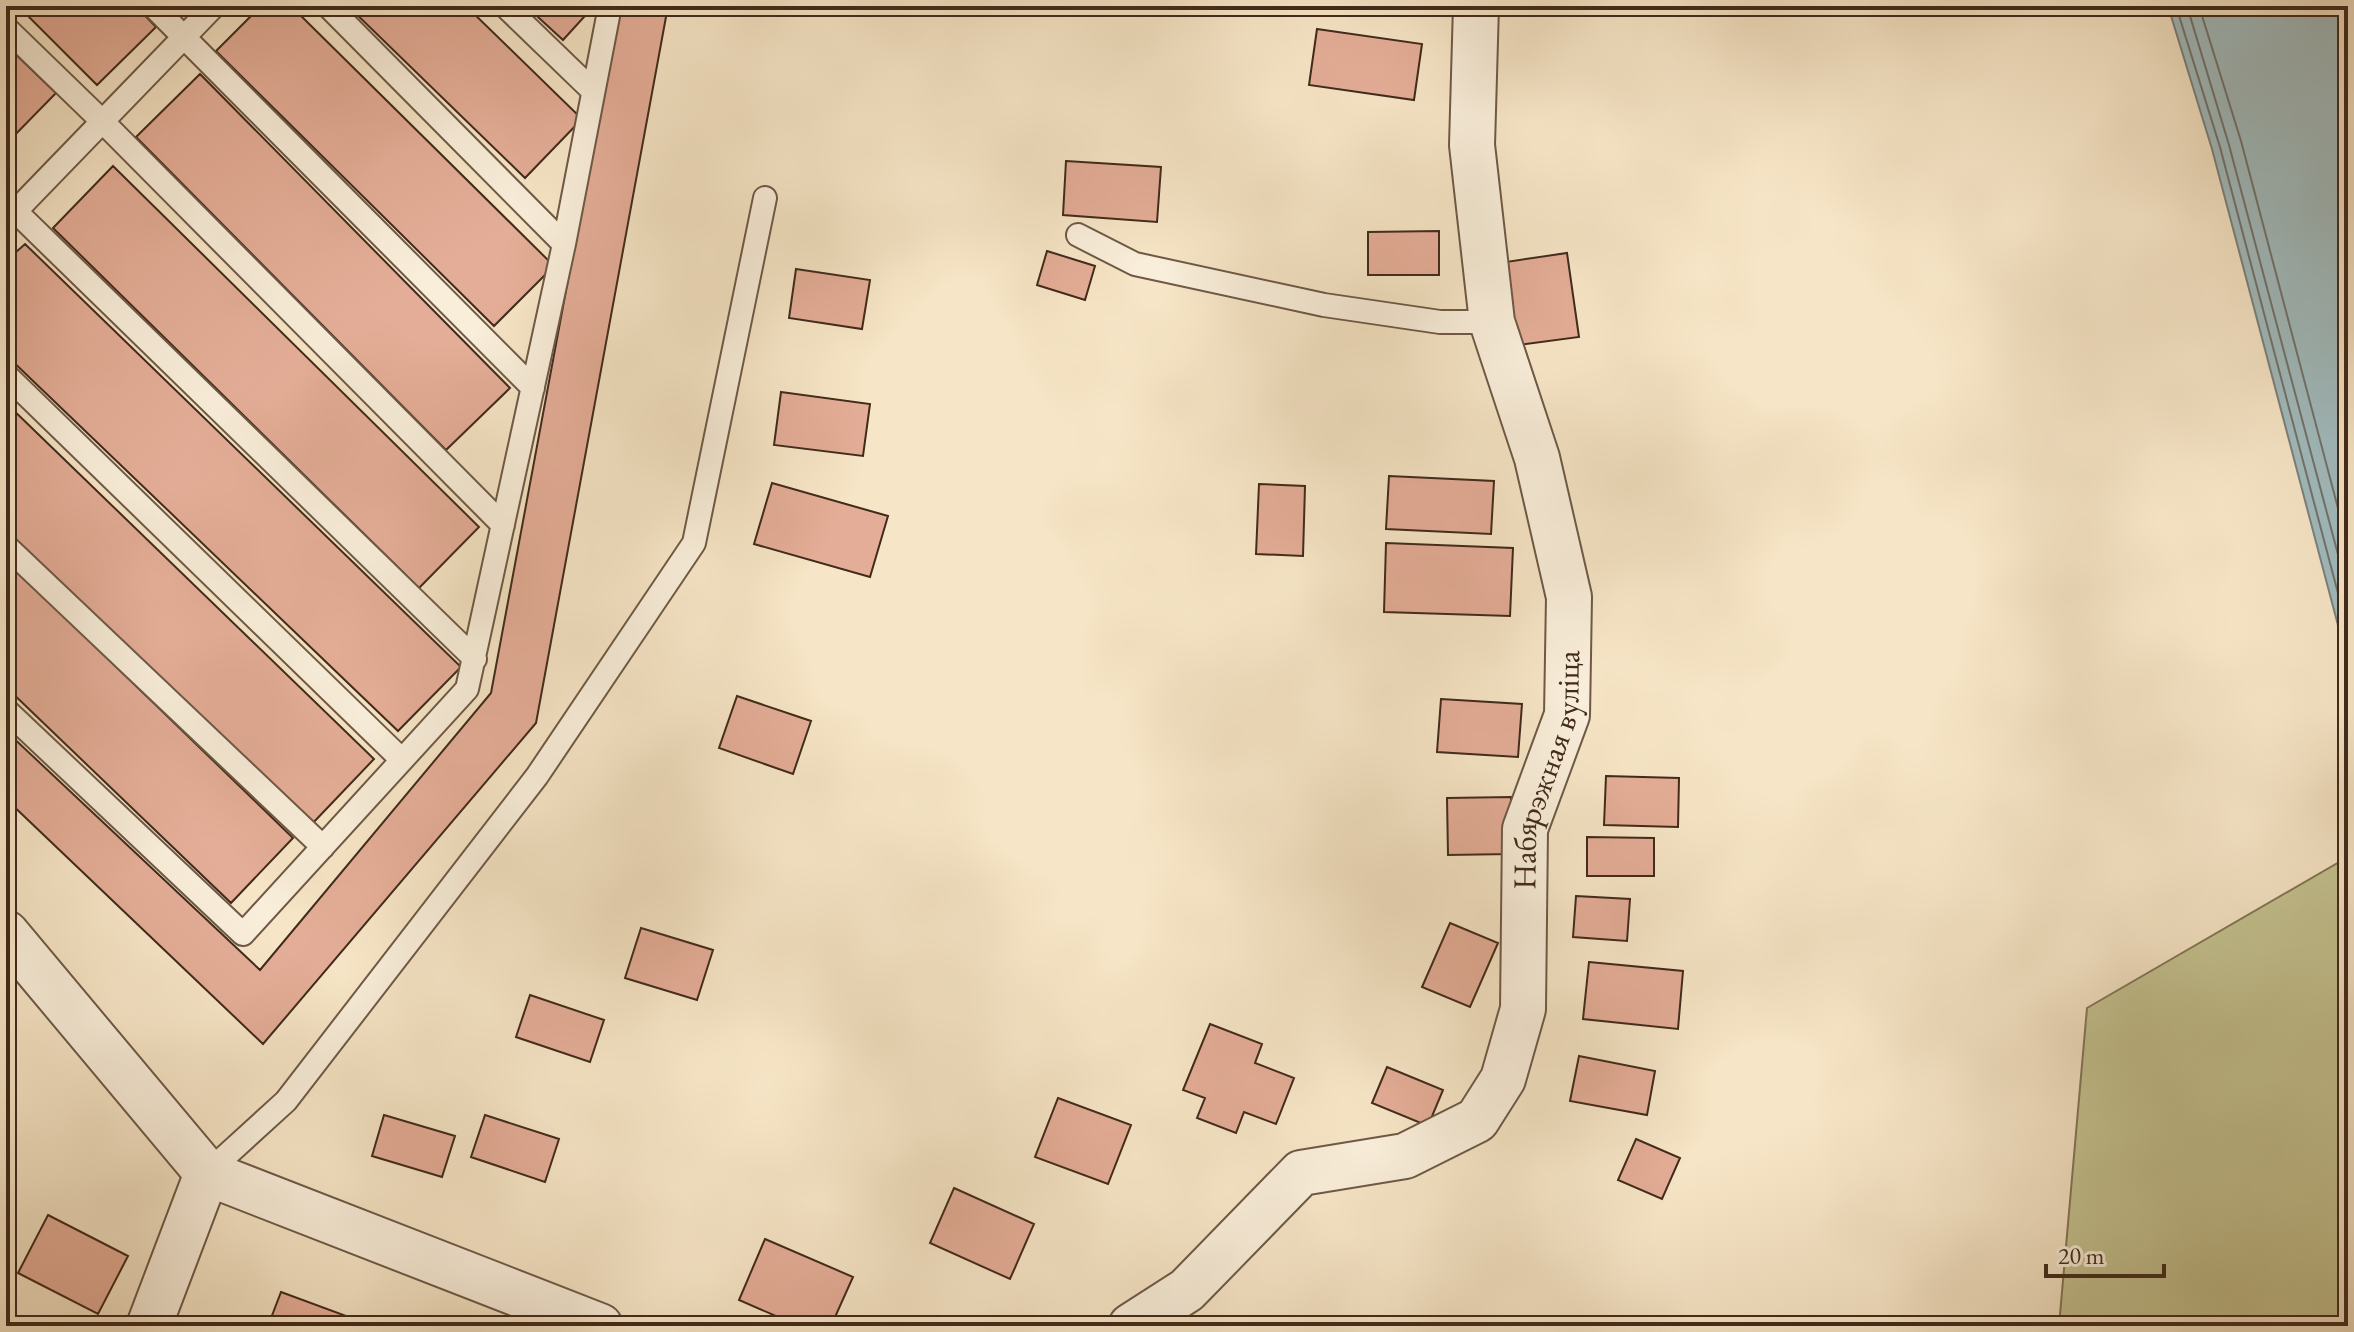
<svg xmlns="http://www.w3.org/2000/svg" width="2354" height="1332" font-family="'EB Garamond',serif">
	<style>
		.green { fill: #c4c290; stroke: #827656; stroke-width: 2 }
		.water { fill: #a1bcbf; stroke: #7b827d; stroke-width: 2 }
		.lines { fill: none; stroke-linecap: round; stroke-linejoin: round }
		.shore { stroke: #71736d; stroke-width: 2 }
		.building { fill: #e4ad97; stroke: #412a1b; stroke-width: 2 }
		.lane-casing { stroke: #6e5946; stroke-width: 26 }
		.street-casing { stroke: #6e5946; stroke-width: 48 }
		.lane { stroke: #f9eeda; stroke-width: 22 }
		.street { stroke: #f9eeda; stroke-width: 44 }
		.labels { text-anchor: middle; stroke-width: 8; stroke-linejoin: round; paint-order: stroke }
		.street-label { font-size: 32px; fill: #412a1b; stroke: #f9eeda }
	</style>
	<rect width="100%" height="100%" fill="#f6e5c6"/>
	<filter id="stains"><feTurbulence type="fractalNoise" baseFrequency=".0025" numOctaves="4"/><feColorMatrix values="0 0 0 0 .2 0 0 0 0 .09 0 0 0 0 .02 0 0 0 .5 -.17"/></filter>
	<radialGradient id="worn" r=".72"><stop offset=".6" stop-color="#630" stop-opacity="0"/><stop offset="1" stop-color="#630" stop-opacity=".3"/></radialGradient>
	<path class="green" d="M 2348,857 L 2348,1326 L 2059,1326 L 2087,1008 Z"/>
	<path class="water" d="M 2168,6 L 2348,6 L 2348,663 L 2212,149 Z"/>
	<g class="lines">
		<path class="shore" d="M 2176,6 L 2220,147 L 2348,631
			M 2187,6 L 2229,145 L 2348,592
			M 2199,6 L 2241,141 L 2348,546"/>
	</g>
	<path class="building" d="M 18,6 L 136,6 L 156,27 L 97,85 Z
		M 261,6 L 291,6 L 554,266 L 494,326 L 216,51 Z
		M 348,6 L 466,6 L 582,119 L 525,178 Z
		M 526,6 L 594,6 L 563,40 Z
		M 619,6 L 668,6 L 536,723 L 263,1044 L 6,799 L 6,731 L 260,970 L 491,693 Z
		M 1537,6 L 1582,6 L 1582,10 L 1538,12 Z
		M 1317,29 L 1422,44 L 1414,100 L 1309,85 Z
		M 6,45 L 56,93 L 6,144 Z
		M 200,74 L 510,388 L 446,450 L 136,137 Z
		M 1066,161 L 1161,167 L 1157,222 L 1063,215 Z
		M 113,166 L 479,527 L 419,588 L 53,228 Z
		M 1439,231 L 1439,275 L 1368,275 L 1368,232 Z
		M 25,244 L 461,667 L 398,731 L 6,355 L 6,261 Z
		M 1047,251 L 1095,266 L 1085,300 L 1037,285 Z
		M 1567,253 L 1579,337 L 1518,345 L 1506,262 Z
		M 796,269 L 870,280 L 862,329 L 789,318 Z
		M 781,392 L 870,404 L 863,456 L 774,445 Z
		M 6,403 L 374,759 L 311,825 L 6,531 Z
		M 1389,476 L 1494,481 L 1491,534 L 1386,529 Z
		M 772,483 L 888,516 L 870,577 L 754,544 Z
		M 1259,484 L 1305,486 L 1303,556 L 1256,554 Z
		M 1386,543 L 1513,548 L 1510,616 L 1384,612 Z
		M 6,560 L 293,838 L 231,903 L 6,687 Z
		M 737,696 L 811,721 L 793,774 L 719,748 Z
		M 1441,699 L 1522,704 L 1518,757 L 1437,752 Z
		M 1606,776 L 1679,778 L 1678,827 L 1604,825 Z
		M 1511,797 L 1511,854 L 1448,855 L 1447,798 Z
		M 1587,837 L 1654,838 L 1654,876 L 1587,876 Z
		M 1576,896 L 1630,899 L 1627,941 L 1573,937 Z
		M 1450,923 L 1498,943 L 1470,1007 L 1422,987 Z
		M 641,928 L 713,950 L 697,1000 L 625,978 Z
		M 1589,962 L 1683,971 L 1678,1029 L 1583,1019 Z
		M 530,995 L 604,1020 L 590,1062 L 516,1037 Z
		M 1210,1024 L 1262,1044 L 1255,1063 L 1294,1078 L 1276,1124 L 1244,1112 L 1236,1133 L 1197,1118 L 1205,1098 L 1183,1090 Z
		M 1579,1056 L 1655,1071 L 1647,1115 L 1570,1101 Z
		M 1387,1067 L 1443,1090 L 1428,1126 L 1372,1103 Z
		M 1058,1098 L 1131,1125 L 1108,1184 L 1035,1157 Z
		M 384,1115 L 455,1136 L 442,1177 L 372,1156 Z
		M 485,1115 L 559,1139 L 545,1182 L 471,1157 Z
		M 1636,1139 L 1680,1158 L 1662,1199 L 1618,1180 Z
		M 954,1188 L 1034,1224 L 1010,1279 L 930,1243 Z
		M 48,1215 L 128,1256 L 98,1314 L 18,1273 Z
		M 765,1239 L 853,1277 L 831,1326 L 799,1326 L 739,1300 Z
		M 281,1292 L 349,1317 L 346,1326 L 268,1326 Z"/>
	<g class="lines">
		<defs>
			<path id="lane" d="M 153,6 L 533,388
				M 328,6 L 564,244
				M 505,6 L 593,91
				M 6,28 L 102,121 L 503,525
				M 6,202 L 475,659
				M 7,220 L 214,6
				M 1078,235 L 1135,264 L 1324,305 L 1440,322 L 1492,322
				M 6,375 L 402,760
				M 6,546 L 323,847
				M 6,710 L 243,934 L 467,689 L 564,244 L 610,6
				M 207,1173 L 286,1101 L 537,776 L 694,543 L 765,198"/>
			<g id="street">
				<path d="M 6,933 L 207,1173 L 600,1326"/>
				<path d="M 149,1326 L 207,1173"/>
				<path id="s1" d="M 1131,1326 L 1187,1290 L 1301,1173 L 1405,1156 L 1477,1120 L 1503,1079 L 1523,1009 L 1525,829 L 1567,715 L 1569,597 L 1537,458 L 1492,322 L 1472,145 L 1476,6"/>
			</g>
		</defs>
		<use href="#lane" class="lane-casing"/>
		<use href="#street" class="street-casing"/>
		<use href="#lane" class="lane"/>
		<use href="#street" class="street"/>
	</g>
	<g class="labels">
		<g class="street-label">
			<text dy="11" stroke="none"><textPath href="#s1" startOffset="780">Набярэжная вуліца</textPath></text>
		</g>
	</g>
	<rect width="2354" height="1332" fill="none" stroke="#f6e5c6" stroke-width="32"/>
	<rect x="8" y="8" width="2338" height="1316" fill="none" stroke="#412a1b" stroke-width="4"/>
	<rect x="16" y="16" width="2322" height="1300" fill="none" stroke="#412a1b" stroke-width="2"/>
	<path d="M2046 1264v12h118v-12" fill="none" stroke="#412a1b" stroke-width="4"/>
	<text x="2058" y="1264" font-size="24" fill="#412a1b" stroke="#f9eeda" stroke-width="6" paint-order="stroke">20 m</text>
	<rect width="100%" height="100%" filter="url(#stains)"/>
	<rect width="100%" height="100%" fill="url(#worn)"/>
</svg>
